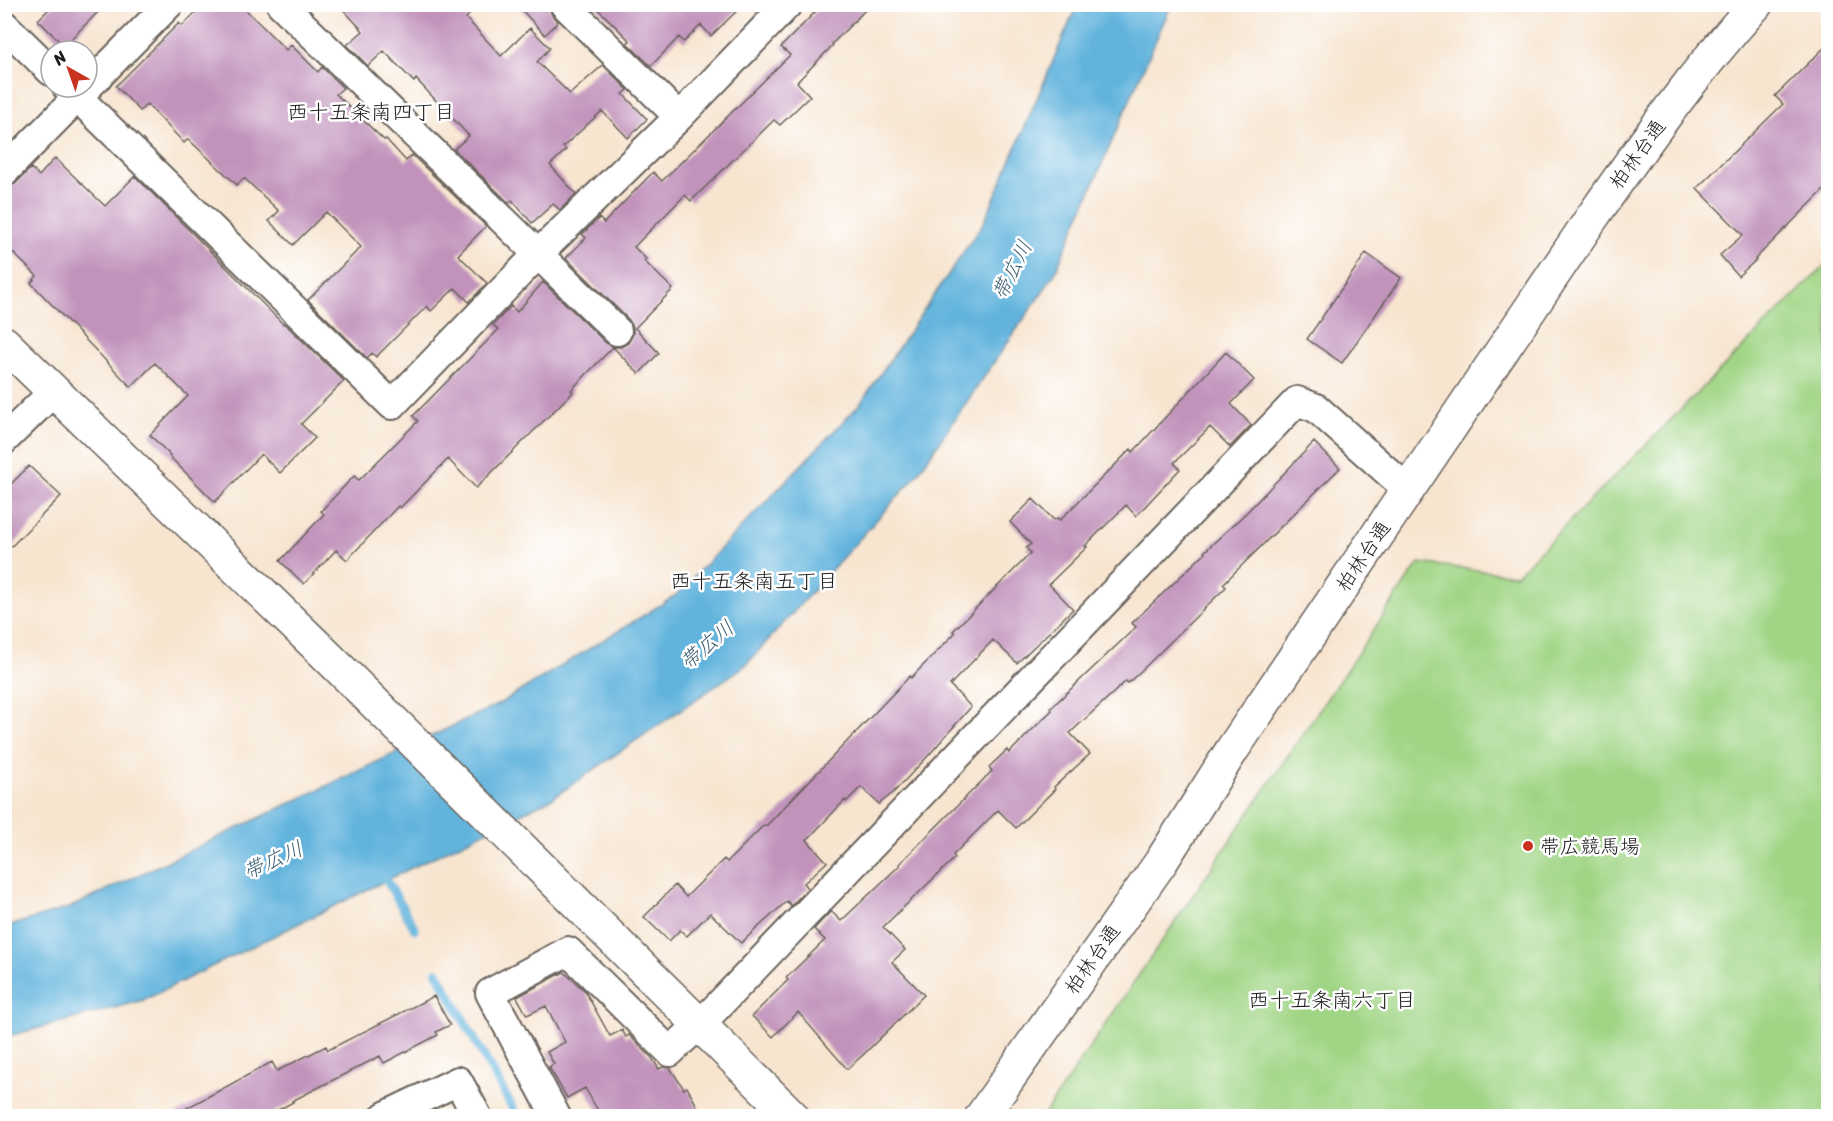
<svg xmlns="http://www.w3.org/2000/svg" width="1833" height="1121" font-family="Sriracha,'Klee One',sans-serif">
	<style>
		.green { fill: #a1d586; stroke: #5e7851; stroke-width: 1.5 }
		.water { fill: #62b4dd; stroke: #3f687c; stroke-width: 1.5 }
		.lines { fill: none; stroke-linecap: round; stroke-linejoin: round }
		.stream { stroke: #62b4dd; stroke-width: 9 }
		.building { fill: #c193bb }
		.minor-casing { stroke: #69625b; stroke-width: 32 }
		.tertiary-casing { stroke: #69625b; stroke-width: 36 }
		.minor { stroke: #fff; stroke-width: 28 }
		.tertiary { stroke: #fff; stroke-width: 33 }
		.poi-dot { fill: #c8321e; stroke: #fff; stroke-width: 2 }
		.labels { text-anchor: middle; stroke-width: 5; stroke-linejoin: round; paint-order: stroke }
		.street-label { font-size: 20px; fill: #1c1c1c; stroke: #fff }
		.poi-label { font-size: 20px; fill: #1c1c1c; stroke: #fff; text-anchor: start }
		.neighbourhood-label { font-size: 21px; fill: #1c1c1c; stroke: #fff }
		.water-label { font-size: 21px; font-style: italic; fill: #3c6073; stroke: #fff }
	</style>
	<rect width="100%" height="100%" fill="#fff"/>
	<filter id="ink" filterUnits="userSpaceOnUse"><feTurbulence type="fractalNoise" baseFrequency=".0167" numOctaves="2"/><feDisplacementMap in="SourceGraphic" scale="12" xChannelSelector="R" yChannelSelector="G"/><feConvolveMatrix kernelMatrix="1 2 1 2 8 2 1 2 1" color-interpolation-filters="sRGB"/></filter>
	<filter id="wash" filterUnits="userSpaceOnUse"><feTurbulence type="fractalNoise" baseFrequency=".008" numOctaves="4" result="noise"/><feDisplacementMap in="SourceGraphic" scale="24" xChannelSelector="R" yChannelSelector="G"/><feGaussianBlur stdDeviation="1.35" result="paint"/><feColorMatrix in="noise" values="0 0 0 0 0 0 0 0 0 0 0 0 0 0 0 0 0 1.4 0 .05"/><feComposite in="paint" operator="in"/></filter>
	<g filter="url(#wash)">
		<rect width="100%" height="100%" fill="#f7e5d0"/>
		<path class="green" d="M 1828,262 L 1828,1116 L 1043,1116 L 1419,563 L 1516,575 Z"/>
		<path class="water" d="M 1077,5 L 1173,5 L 1168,12 L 1054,275 L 916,476 L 746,665 L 551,799 L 144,1000 L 5,1037 L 5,927 L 69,908 L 499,704 L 675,596 L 860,404 L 984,222 Z"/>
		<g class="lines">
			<path class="stream" d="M 381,871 L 415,929
				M 437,972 L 517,1116"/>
		</g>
		<g id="blocks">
			<path class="building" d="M 54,4 L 106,4 L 64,46 L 38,20 Z
				M 204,4 L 240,4 L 286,50 L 291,45 L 318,72 L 322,67 L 343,88 L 336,94 L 384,140 L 386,139 L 406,161 L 412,155 L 486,226 L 458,255 L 487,283 L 469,302 L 455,288 L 431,311 L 427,306 L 376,357 L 372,353 L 367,358 L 308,300 L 361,247 L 326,212 L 293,245 L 269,221 L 279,211 L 244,178 L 237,185 L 188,139 L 184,143 L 147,104 L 140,111 L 116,86 L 179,23 L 182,26 Z
				M 338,4 L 479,4 L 466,18 L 501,56 L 530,28 L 550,48 L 537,62 L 570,94 L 603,65 L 628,90 L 623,94 L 647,119 L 628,138 L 602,111 L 563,147 L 566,150 L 550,165 L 576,194 L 560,210 L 553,204 L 532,223 L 512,200 L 509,203 L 454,149 L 469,136 L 416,79 L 414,82 L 384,51 L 368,66 L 347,45 L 363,31 Z
				M 516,4 L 548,4 L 552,15 L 558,22 L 545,35 Z
				M 593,4 L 744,4 L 711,36 L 701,25 L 684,42 L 679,37 L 651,66 L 627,43 L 630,41 Z
				M 823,4 L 871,4 L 832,44 L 833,45 L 797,82 L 810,96 L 780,125 L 774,120 L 691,201 L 685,195 L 634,247 L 646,259 L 644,261 L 673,289 L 635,328 L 659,353 L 639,374 L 613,347 L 571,390 L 573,392 L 476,488 L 448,459 L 400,508 L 398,506 L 347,560 L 336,550 L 304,584 L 280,561 L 324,514 L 321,511 L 354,476 L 359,480 L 418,421 L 413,416 L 498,330 L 493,325 L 511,306 L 517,312 L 543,282 L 606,343 L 614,347 L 621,347 L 628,343 L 633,334 L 633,327 L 629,320 L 566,258 L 586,238 L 582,234 L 599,218 L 604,223 L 653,172 L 662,181 L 790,55 L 781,47 Z
				M 1828,44 L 1828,186 L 1755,259 L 1756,260 L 1738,276 L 1720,255 L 1743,235 L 1697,188 L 1783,104 L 1775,96 Z
				M 55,158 L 105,206 L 135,176 L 283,324 L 284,323 L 344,381 L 301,424 L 315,438 L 280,473 L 261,454 L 215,502 L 169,456 L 170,455 L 150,435 L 188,396 L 155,363 L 131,387 L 31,283 L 37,276 L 4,244 L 4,188 L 15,184 L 31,168 L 39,176 Z
				M 1366,253 L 1401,278 L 1342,363 L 1307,339 Z
				M 1226,352 L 1254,380 L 1231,404 L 1251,425 L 1230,447 L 1210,427 L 1174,463 L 1180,469 L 1136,516 L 1126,505 L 1085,546 L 1087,547 L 1049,584 L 1073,609 L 1017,663 L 993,640 L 950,685 L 971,707 L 928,756 L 893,793 L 879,804 L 861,787 L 846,802 L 845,800 L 807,840 L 827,862 L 804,883 L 808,888 L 791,906 L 787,901 L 741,943 L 710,913 L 687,936 L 680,930 L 669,941 L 644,917 L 675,885 L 686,897 L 724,859 L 727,862 L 764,825 L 766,826 L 910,676 L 911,678 L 955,633 L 953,631 L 1031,553 L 1026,548 L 1031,544 L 1010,522 L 1033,499 L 1054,520 L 1057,518 L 1060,520 L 1131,449 L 1133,452 Z
				M 1314,442 L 1340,468 L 1223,584 L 1226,587 L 1143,669 L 1128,683 L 1126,681 L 1070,733 L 1090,754 L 1054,787 L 1055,789 L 1016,828 L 998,810 L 953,855 L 955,858 L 883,927 L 905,950 L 892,962 L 924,995 L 863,1055 L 847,1069 L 798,1012 L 773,1037 L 752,1016 L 788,980 L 786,978 L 825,940 L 814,929 L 831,911 L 841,921 L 900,865 L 899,864 L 992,771 L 989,767 L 1007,750 L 1009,753 L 1052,710 L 1051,708 L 1136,627 L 1132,623 L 1205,553 L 1204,552 L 1247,512 Z
				M 29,466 L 61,496 L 4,554 L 4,491 Z
				M 564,972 L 585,991 L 610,1036 L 622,1030 L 626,1037 L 629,1035 L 652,1058 L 659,1069 L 663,1067 L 670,1068 L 684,1089 L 687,1087 L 702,1116 L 601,1116 L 585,1088 L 567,1098 L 549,1067 L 554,1064 L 547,1052 L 565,1042 L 546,1006 L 527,1015 L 517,997 Z
				M 434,996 L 450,1025 L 436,1032 L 438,1035 L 384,1063 L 380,1056 L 292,1101 L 293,1102 L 267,1116 L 172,1116 L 272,1062 L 277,1071 L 326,1046 L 328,1050 Z"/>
		</g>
	</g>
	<g filter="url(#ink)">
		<use href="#blocks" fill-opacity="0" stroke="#69625b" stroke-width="1.5"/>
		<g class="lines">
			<defs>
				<path id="minor" d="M 281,4 L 617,331
					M 564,4 L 679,117
					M 4,25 L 51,71
					M 67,87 L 392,405 L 538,254 L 679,117 L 788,4
					M 4,172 L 169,4
					M 4,440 L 53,392
					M 385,1116 L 458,1081 L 477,1116
					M 556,1116 L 490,993 L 568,951 L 670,1052 L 714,1010 L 1297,401 L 1316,408 L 1407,489"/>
				<path id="tertiary" d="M 4,343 L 324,653 L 792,1116
					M 982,1116 L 1161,862 L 1232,750 L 1591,219 C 1643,144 1695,72 1756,4"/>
			</defs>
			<use href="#minor" class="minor-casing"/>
			<use href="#tertiary" class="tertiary-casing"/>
			<use href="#minor" class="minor"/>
			<use href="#tertiary" class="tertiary"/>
		</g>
	</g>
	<circle class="poi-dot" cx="1528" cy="846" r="6"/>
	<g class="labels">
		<g class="street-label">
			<text transform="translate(1637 154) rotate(-54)" y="7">柏林台通</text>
			<text transform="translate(1363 556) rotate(-56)" y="7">柏林台通</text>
			<text transform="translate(1092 959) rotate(-55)" y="7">柏林台通</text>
		</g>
		<g class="poi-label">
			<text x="1540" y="853">帯広競馬場</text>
		</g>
		<g class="neighbourhood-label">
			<text x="371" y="119">西十五条南四丁目</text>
			<text x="754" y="588">西十五条南五丁目</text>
			<text x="1332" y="1007">西十五条南六丁目</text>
		</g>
		<g class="water-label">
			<text transform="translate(1012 270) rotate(-63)" y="7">帯広川</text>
			<text transform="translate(707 645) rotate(-40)" y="7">帯広川</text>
			<text transform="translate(273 860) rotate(-24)" y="7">帯広川</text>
		</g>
	</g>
	<rect width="1833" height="1121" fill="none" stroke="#fff" stroke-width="24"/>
	<g transform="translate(69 69) rotate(320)"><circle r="28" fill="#ffffff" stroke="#a4a4a4" stroke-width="1.5"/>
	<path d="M0-4.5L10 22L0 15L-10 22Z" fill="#c8321e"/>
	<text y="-9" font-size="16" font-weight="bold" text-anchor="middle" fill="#1c1c1c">N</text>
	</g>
</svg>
